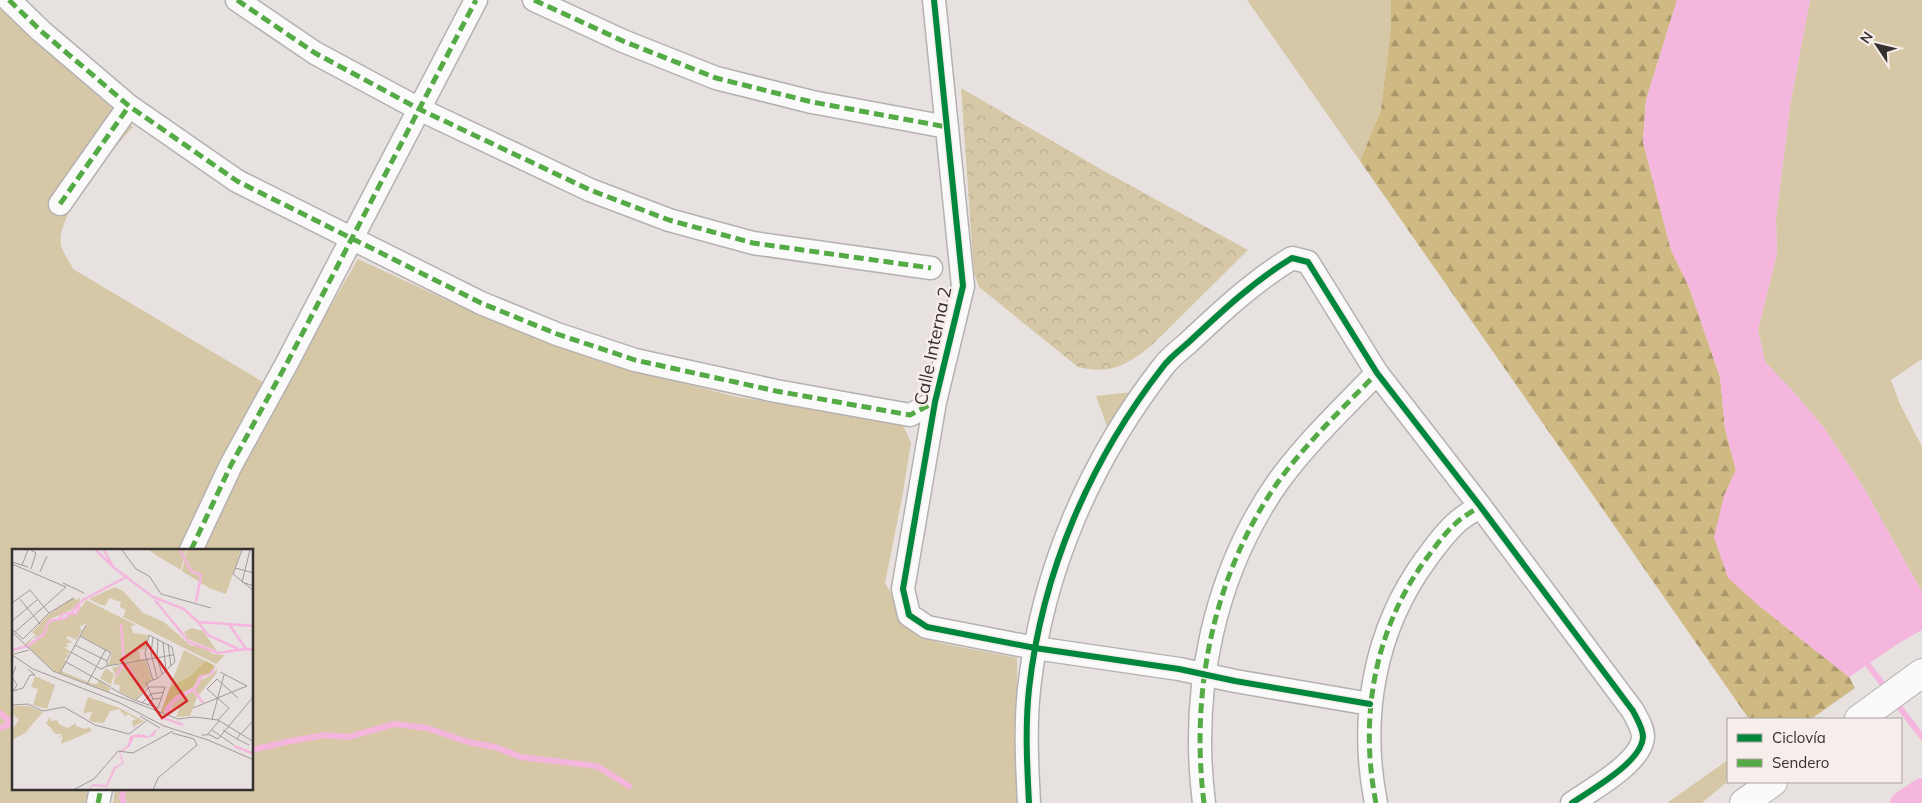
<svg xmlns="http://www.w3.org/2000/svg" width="1922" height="803" font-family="Mulish,sans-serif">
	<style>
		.grass { fill: #d6c7a7 }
		.forest { fill: url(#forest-firs) }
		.park { fill: url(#park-crowns) }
		.water { fill: #f4b6dd }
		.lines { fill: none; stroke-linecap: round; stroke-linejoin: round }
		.stream { stroke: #f4b6dd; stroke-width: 6 }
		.canal { stroke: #f4b6dd; stroke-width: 22 }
		.street-casing { stroke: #b6b1b1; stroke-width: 25 }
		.secondary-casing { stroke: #b6b1b1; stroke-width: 30 }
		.street { stroke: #fbfafa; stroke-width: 22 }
		.secondary { stroke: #fbfafa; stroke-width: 28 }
		.quiet { stroke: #54ab45; stroke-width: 5; stroke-dasharray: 10 5; stroke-linecap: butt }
		.cycleway-casing { stroke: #f7edea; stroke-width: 9 }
		.cycleway { stroke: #00873e; stroke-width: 6 }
		.labels { text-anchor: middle; stroke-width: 5; stroke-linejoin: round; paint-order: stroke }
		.street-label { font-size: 18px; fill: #353130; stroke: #f7edea }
		.inset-river { fill: none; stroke: #f4b6dd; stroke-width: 2.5 }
		.inset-road { fill: none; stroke: #a09b9a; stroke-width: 1 }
		.view { fill: #d62828; fill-opacity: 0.15; stroke: #d62828; stroke-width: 2.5 }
		.inset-edge { fill: none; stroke: #353130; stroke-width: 2.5 }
	</style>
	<defs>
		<pattern id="forest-firs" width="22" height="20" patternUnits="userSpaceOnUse" patternTransform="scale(1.25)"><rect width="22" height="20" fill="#d0ba84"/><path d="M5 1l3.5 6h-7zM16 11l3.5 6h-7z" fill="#aa986c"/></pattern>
		<pattern id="park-crowns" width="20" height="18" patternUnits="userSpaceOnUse" patternTransform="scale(1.25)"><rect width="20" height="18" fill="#d6c7a7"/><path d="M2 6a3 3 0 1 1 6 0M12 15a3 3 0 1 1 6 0" fill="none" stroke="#b8ab90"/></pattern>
	</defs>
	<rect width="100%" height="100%" fill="#e7e1e0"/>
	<path class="grass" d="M 1247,0 L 1391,0 L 1391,27 L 1381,110 L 1360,161 Z
		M 1810,0 L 1922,0 L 1922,359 L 1891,380 L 1899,402 L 1922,447 L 1922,592 L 1865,490 L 1824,428 L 1792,390 L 1765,362 L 1758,330 L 1777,254 L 1776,218 L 1791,100 Z
		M 0,9 L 133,127 C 112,150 56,213 61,245 C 63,253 70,262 73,269 L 268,385 L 205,496 L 179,550 L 14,550 L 14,789 L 89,789 L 86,803 L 0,803 Z
		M 358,259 L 468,310 L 604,363 L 737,397 L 902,423 L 911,443 L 902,498 L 885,583 L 909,622 L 921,637 L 940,643 L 1017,658 L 1018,787 L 1021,803 L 113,803 L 115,789 L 252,789 L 252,550 L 203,550 L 237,479 L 303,354 Z
		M 1133,392 L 1109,432 L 1096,396 Z
		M 1728,760 L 1728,781 L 1702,803 L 1667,803 Z"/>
	<path class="forest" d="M 1391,0 L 1677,0 L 1646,100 L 1643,142 L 1671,250 L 1689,287 L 1720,377 L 1725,429 L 1736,470 L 1724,496 L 1757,604 L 1849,677 L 1855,688 L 1811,719 L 1749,719 L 1360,161 L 1381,110 L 1391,27 Z"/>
	<path class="park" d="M 961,88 L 1104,171 L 1248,250 L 1152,345 C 1127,365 1111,375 1078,367 L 979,287 L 974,273 Z"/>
	<path class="water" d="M 1677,0 L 1810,0 L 1791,100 L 1776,218 L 1777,254 L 1758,330 L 1765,362 L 1792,390 L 1824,428 L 1865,490 L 1922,592 L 1922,630 L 1899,643 L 1849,677 L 1757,604 L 1728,578 L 1714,537 L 1724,496 L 1736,470 L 1725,429 L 1720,377 L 1689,287 L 1671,250 L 1643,142 L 1646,100 Z"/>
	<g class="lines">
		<path class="stream" d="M 1863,658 L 1887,690
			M 1894,700 L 1922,737
			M 0,713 L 14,725
			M 0,728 L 12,723
			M 252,750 L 291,741 L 325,735 L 348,737 L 395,724 L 427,728 L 468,742 L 495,747 L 521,757 L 597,766 L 629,786
			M 123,789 L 122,798 L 124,803"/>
		<path class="canal" d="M 1901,803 L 1922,789"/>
		<defs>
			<path id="street" d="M 9,0 L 41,31 L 129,106 L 237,181 L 481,303 L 557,334 L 635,360 L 776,391 L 910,415 L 935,402
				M 237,0 L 315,53 L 419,109 L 590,190 L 669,220 L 753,243 L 931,268
				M 534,0 L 623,41 L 716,78 L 812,102 L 947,127
				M 934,0 L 963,286 L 935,402 L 903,589 L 909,615 L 927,627 L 1035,648 L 1179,669 L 1235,681 L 1370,704
				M 60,204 L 129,106
				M 191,550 L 231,465 L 287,363 L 476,0
				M 98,803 L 101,789
				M 1029,803 C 1027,765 1025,727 1029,689 C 1042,572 1090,461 1162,368 C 1169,358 1180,350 1189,342 C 1221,312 1254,281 1292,258 L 1308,262 L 1377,373 L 1480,506 L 1633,711 C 1637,719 1643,728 1643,737 C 1642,762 1591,790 1572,803
				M 1204,803 C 1190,692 1213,575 1278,482 C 1307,442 1343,408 1377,373
				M 1376,803 C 1359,718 1374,630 1426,559 C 1435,547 1444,534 1455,524 C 1462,517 1472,512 1480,506"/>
			<path id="secondary" d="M 1859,719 L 1922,673
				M 1744,803 L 1773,782"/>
		</defs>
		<use href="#street" class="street-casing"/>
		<use href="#secondary" class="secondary-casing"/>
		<use href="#street" class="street"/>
		<use href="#secondary" class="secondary"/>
		<path class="quiet" d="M 9,0 L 41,31 L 129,106 L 237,181 L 481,303 L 557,334 L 635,360 L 776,391 L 910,415 L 935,402
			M 237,0 L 315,53 L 419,109 L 590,190 L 669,220 L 753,243 L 931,268
			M 534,0 L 623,41 L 716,78 L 812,102 L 947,127
			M 60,204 L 129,106
			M 191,550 L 231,465 L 287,363 L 476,0
			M 98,803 L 101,789
			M 1204,803 C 1190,692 1213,575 1278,482 C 1307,442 1343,408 1377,373
			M 1376,803 C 1359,718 1374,630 1426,559 C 1435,547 1444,534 1455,524 C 1462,517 1472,512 1480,506"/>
		<defs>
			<path id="cycleway" d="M 934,0 L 963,286 L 935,402 L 903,589 L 909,615 L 927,627 L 1035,648 L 1179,669 L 1235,681 L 1370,704
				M 1029,803 C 1027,765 1025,727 1029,689 C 1042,572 1090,461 1162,368 C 1169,358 1180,350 1189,342 C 1221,312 1254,281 1292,258 L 1308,262 L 1377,373 L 1480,506 L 1633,711 C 1637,719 1643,728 1643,737 C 1642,762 1591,790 1572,803"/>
		</defs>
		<use href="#cycleway" class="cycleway-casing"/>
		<use href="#cycleway" class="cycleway"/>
	</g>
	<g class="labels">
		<g class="street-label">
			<text transform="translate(933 346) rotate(-78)" y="6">Calle Interna 2</text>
		</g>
	</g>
	<g transform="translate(12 549)">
		<rect width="241" height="241" fill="#e7e1e0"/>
		<path d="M 137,1 L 174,1 L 169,21 L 145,7 ZM 175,1 L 229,1 L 214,45 L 197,39 L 170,22 ZM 103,38 L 111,42 L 131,64 L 152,73 L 178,96 L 194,98 L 200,105 L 213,106 L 204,115 L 111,68 L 114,61 L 108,58 L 109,53 L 97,49 L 94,56 L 89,56 L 77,50 ZM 68,48 L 67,57 L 37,71 L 31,85 L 20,90 L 15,97 L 14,94 L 24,86 L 20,83 L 36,66 L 60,49 L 65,51 ZM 74,51 L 124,76 L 119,77 L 121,84 L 136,86 L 133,100 L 127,101 L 128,110 L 133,110 L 140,130 L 124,151 L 107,142 L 108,136 L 102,135 L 103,125 L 100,119 L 124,110 L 96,117 L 100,104 L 69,87 L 75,74 L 67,78 L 70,81 L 64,91 L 56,87 L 54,89 L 60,93 L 54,95 L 57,98 L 52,98 L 59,103 L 55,105 L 57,107 L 52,110 L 54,112 L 49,122 L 81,135 L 85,135 L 87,131 L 98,139 L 97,143 L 40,121 L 16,98 L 20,92 L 31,88 L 36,74 L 54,69 L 57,65 L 65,65 ZM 180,79 L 191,82 L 205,102 L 176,90 L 172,83 ZM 172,101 L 194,112 L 178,127 L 158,138 ZM 206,118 L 204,125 L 186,147 L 183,141 L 189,131 L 201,125 ZM 94,119 L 102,125 L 99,136 L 88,129 ZM 23,127 L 43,136 L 35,160 L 21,156 L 26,140 L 19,138 ZM 181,142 L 185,148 L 178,167 L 164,168 L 167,160 L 162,159 L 158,167 L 161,154 ZM 76,148 L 105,158 L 132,172 L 121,178 L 120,172 L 124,170 L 116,165 L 113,167 L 107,160 L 98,162 L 92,174 L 81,173 L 77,171 L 80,163 L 71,164 ZM 2,157 L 17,157 L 31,163 L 13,184 L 0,191 L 0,181 L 7,171 L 0,164 ZM 38,168 L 39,172 L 45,171 L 47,175 L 56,179 L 64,174 L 64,177 L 73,180 L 77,178 L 80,182 L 49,195 L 51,187 L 46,189 L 50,185 L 44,185 L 34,174 Z" fill="#d6c7a7"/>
		<path d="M 194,112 L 203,117 L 197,125 L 187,127 L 182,138 L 164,147 L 153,158 L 152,165 L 149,163 L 158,138 L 178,127 Z" fill="#d0ba84"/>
		<path d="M 203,117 L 201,125 L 191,128 L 183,141 L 161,154 L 157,165 L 153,164 L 153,159 L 164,147 L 182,138 L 188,126 L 197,125 ZM 146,179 L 142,187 L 133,189 L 122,188 L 118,197 L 108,204 L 112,214 L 104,219 L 95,238 L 82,237 L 76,241 L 81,235 L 94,236 L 102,218 L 110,214 L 107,203 L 116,196 L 118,187 L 126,185 L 137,187 Z" fill="#f4b6dd"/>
		<path class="inset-river" d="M 84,1 L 101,18 L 141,48 L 172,60 L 186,73 L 217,75 L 234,100 L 242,101M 92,1 L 101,18M 168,1 L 179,22 L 189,26 L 184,53M 143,51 L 177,93 L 206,104 L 234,100M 47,68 L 53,64 L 64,65 L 68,57M 186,73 L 196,86 L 226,100M 109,75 L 112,112M 217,75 L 242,77M 0,101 L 16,97 L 32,85 L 37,72 L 54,69 L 71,51 L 116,27M 115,116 L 123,129M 104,127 L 112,114M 182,141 L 191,154M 149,168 L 171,176M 222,197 L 242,205"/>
		<path class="inset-road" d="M 19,1 L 24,4 L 19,20M 110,1 L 124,20 L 137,27 L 149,45 L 199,59M 230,1 L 221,25 L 242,42M 238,1 L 230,33 L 242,37M 0,13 L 16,18M 0,15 L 54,38 L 3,83M 10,16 L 16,1M 223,19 L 242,24M 28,23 L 35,7M 51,34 L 72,44M 8,50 L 28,75M 0,54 L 18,41 L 37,64M 0,72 L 25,51M 0,80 L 11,90 L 37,64 L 62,49M 0,83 L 41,122 L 166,170 L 183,168 L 206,171 L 242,193M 68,87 L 99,104 L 95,112 L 89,109M 141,88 L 139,104 L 145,128M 146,90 L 145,108 L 150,125M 151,93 L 154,121M 156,95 L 159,117M 63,96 L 89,109M 59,103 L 89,120 L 95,117 L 95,112M 2,105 L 17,101M 0,106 L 21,120 L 108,154 L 152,177 L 196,191 L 242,211M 54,113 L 99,138M 4,117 L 0,128 L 5,136 L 1,142 L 11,139 L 18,126 L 23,126 L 16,120M 95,117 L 161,106M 208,123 L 235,137M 48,124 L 74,76M 141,131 L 133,105 L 137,86 L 160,98 L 163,113 L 146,129 L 134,134 L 141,150M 75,135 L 94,100M 99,139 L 122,151 L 146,159 L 153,138 L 137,138 L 124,151M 130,154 L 139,145 L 152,143M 0,156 L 16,155 L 31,162 L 52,158 L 83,176 L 117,185 L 134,172M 136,156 L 141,150 L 150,149M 181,159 L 235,137M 128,167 L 148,179M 200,170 L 212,126M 206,171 L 217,159 L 195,140 L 205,130 L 226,149M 200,181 L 222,196M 211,181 L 225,190M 196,185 L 206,190 L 242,147M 228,185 L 225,190 L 237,196M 229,185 L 242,171M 190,186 L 195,186 L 207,172M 61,241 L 82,230 L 106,202 L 121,204 L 161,182M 141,241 L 146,229 L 185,196 L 182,190 L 160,184"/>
		<path class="view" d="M 134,93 L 175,152 L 150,169 L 109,111 Z"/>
		<rect width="241" height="241" class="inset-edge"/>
	</g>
	<rect x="1727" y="718" width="175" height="65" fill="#f7edea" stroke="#a9a2a0"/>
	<rect x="1737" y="734" width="25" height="8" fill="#00873e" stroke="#a9a2a0"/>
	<text x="1772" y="743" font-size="15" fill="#353130">Ciclovía</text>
	<rect x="1737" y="759" width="25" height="8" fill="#54ab45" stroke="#a9a2a0"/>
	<text x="1772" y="768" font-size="15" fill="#353130">Sendero</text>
	<g transform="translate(1877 45) rotate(305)" stroke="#f7edea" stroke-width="4" paint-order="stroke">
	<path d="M0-4L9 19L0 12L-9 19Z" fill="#353130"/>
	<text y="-8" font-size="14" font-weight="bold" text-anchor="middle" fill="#353130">N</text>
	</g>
</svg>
